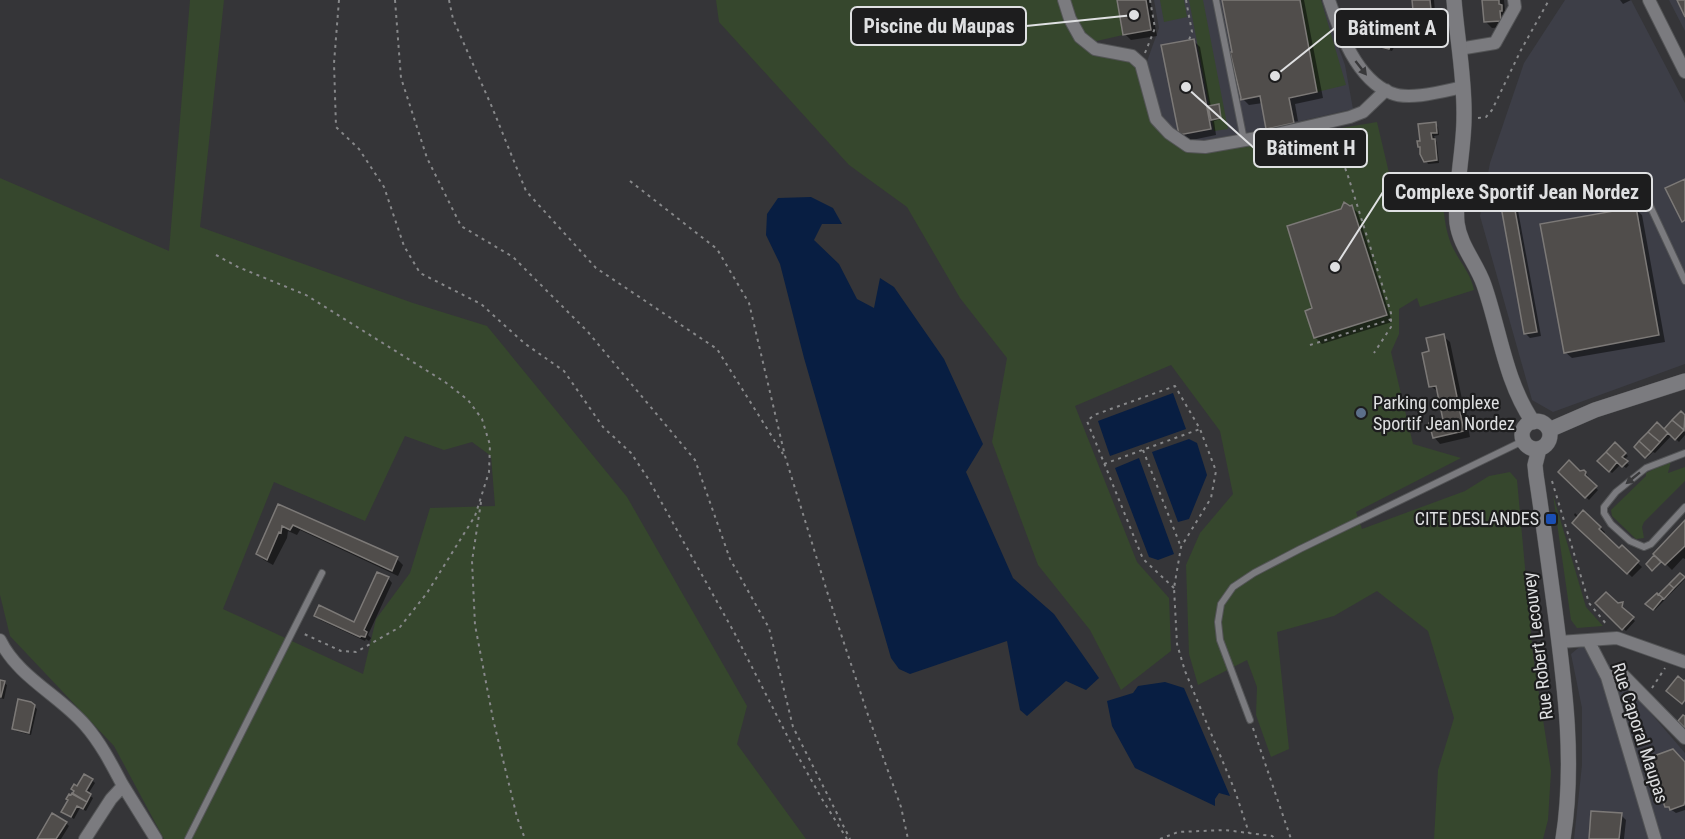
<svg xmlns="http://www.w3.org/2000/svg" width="1685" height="839" font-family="'Roboto Condensed',sans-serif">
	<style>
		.built { fill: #3d3e47 }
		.green { fill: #36472d; fill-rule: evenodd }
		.water { fill: #081e42 }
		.shadow { fill: #0007 }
		.building { fill: #504d4b; stroke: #7c7977; stroke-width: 1.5 }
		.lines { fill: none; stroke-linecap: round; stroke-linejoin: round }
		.lane-casing { stroke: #535456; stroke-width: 8 }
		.street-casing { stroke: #535456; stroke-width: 14 }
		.secondary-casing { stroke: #535456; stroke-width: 16 }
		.path { stroke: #87888a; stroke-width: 2; stroke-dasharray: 3 4.5; stroke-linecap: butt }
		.lane { stroke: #7b7b7f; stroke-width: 6 }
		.street { stroke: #7b7b7f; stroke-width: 12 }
		.secondary { stroke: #7b7b7f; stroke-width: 15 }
		.oneway { fill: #39393b }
		.service-dot { fill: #5c6f8a; stroke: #1d1d1e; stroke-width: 2 }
		.transit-dot { fill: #1a4fb4; stroke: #1d1d1e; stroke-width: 2 }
		.labels { text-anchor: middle; stroke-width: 4.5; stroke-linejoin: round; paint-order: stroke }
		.poi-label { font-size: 18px; fill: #dfe0e2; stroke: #1d1d1e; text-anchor: start }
		.street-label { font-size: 18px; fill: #dfe0e2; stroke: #1d1d1e }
		.leader { fill: none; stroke: #dfe0e2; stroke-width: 2 }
		.callout-dot { fill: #dfe0e2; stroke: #1d1d1e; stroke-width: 2 }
		.callout { fill: #1d1d1e; stroke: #dfe0e2; stroke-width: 2 }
		.callout-label { font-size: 20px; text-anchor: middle; font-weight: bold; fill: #dfe0e2 }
	</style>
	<rect width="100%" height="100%" fill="#353538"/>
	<path class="built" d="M 1154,0 L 1321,0 L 1345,65 L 1353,109 L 1266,129 L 1210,139 L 1211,142 L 1186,141 L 1160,117 L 1145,67 L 1159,28 Z
		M 1565,0 L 1631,0 L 1685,103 L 1685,364 L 1553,412 L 1532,400 L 1480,216 L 1490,163 L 1524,63 Z
		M 1669,0 L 1685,0 L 1685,31 Z
		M 1588,640 L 1685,753 L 1685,839 L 1574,839 L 1582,765 L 1582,708 L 1571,654 Z"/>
	<path class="green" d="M 190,0 L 224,0 L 200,227 L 413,303 L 487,326 L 627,497 L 747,706 L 737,744 L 806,839 L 164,839 L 114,746 L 10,636 L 0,595 L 0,178 L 169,251 ZM 405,436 L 444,450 L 472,442 L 491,456 L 495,506 L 430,508 L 410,573 L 376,619 L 363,674 L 223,609 L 274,482 L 365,521 Z
		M 716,0 L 1059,0 L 1076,40 L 1135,61 L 1161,130 L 1210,150 L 1377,122 L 1393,190 L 1442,179 C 1443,202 1443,223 1451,244 C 1458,260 1471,273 1474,290 L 1420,307 L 1417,298 L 1399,309 L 1399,334 L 1391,352 L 1413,444 L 1461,458 L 1356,512 L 1362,529 L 1465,491 L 1489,476 L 1510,472 L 1517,480 L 1533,655 L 1551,771 L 1548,820 L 1543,839 L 1434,839 L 1438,770 L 1454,718 L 1428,631 L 1377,591 L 1334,616 L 1277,632 L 1289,749 L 1271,757 L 1256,715 L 1257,687 L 1247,660 L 1198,685 L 1189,654 L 1186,565 L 1200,533 L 1233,494 L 1220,431 L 1171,365 L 1075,406 L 1137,562 L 1169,598 L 1171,651 L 1121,690 L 1090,630 L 1038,565 L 992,442 L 1007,358 L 960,298 L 907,207 L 849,165 L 719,22 Z
		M 1064,0 L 1117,0 L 1123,35 L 1088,43 Z
		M 1160,0 L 1184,0 L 1187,17 L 1164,22 Z
		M 1189,0 L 1203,0 L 1228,129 L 1214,131 Z
		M 1300,0 L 1321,0 L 1346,85 L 1317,92 Z
		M 1671,461 L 1668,473 L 1685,467 L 1685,481 L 1644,522 L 1642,527 L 1644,538 L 1636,539 L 1612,516 L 1611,510 L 1646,476 L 1646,473 Z
		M 1553,495 L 1586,607 L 1603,626 L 1577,628 L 1571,620 Z"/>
	<path class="water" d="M 811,197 L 833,208 L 842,224 L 822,224 L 814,240 L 839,264 L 857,299 L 874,308 L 880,278 L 894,287 L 944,359 L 983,444 L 966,472 L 1013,578 L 1054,614 L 1099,678 L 1086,690 L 1066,681 L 1027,716 L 1020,710 L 1007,641 L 910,674 L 899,669 L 891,658 L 804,358 L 780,264 L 766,235 L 767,214 L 778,198 Z
		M 1173,393 L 1186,429 L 1110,456 L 1098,421 Z
		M 1189,439 L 1197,443 L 1207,475 L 1189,519 L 1178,522 L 1152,452 Z
		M 1139,458 L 1174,554 L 1158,560 L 1149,557 L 1115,468 Z
		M 1165,682 L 1184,688 L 1230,796 L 1219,793 L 1215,799 L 1215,806 L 1135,768 L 1112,726 L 1107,701 L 1133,693 L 1138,686 Z"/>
	<path class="shadow" d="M 1118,0 L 1150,0 L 1157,36 L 1131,40 L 1125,34 Z
		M 1224,0 L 1304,0 L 1323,98 L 1295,104 L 1298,121 L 1270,127 L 1274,135 L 1267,129 L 1263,103 L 1249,105 L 1243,99 Z
		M 1414,0 L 1434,0 L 1436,23 L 1420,25 L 1416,20 L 1417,30 L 1399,38 L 1392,51 L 1377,47 L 1374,44 L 1413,14 L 1415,16 Z
		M 1484,0 L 1504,0 L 1505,10 L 1508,12 L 1506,27 L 1492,28 L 1486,22 Z
		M 1620,0 L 1631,0 L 1623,4 Z
		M 1193,40 L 1200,47 L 1211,107 L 1219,107 L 1221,119 L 1214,121 L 1216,135 L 1187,141 L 1180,134 Z
		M 1435,124 L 1438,127 L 1439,135 L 1434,136 L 1437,143 L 1439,163 L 1428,164 L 1419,147 Z
		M 1512,200 L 1517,205 L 1541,336 L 1530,338 L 1525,333 Z
		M 1352,207 L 1358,213 L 1392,322 L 1322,344 L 1315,337 L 1314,309 Z
		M 1635,209 L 1642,215 L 1665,342 L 1572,358 L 1565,352 Z
		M 1443,336 L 1450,342 L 1470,437 L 1440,444 L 1434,437 L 1445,421 L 1439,392 L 1430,386 L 1431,353 Z
		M 1681,413 L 1685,417 L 1685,435 L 1679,442 L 1672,435 L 1655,453 L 1653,452 L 1647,458 L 1636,447 L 1664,431 Z
		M 1615,444 L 1628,456 L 1624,460 L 1629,465 L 1626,468 L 1621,464 L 1612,473 L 1599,461 Z
		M 1560,472 L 1585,473 L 1588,476 L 1587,479 L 1598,490 L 1589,500 Z
		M 279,506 L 397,559 L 403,565 L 398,576 L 300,530 L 297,535 L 288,531 L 287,538 L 273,565 L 264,560 L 258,554 Z
		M 1583,512 L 1605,532 L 1603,535 L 1620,550 L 1622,548 L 1642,567 L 1632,577 L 1574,523 L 1578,519 L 1574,515 L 1575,513 L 1579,517 Z
		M 1685,522 L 1685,559 L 1683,558 L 1672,570 L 1663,561 L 1654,570 L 1648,564 Z
		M 1680,575 L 1685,579 L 1655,610 L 1648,604 L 1659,596 Z
		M 388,578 L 392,583 L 368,635 L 371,638 L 369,641 L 366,639 L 365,641 L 320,620 L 316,616 L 354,624 Z
		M 1597,603 L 1621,603 L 1624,611 L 1635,621 L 1626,631 Z
		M 0,681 L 7,685 L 4,699 L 0,698 Z
		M 30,703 L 37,709 L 31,735 L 16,731 L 13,728 Z
		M 1685,763 L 1685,810 L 1676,813 L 1666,806 Z
		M 92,780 L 95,783 L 88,794 L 93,798 L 86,811 L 80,808 L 74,819 L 66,814 L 63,812 Z
		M 1621,815 L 1626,820 L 1624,839 L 1590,839 Z
		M 66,823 L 69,826 L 61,839 L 38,839 Z"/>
	<path class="building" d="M 1117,0 L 1146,0 L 1151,30 L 1123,35 Z
		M 1222,0 L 1300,0 L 1317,92 L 1289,98 L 1294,123 L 1266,129 L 1260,96 L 1240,100 L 1241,98 L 1230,52 L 1232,52 Z
		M 1412,0 L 1430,0 L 1432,19 L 1414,21 Z
		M 1482,0 L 1499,0 L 1499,4 L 1502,5 L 1502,11 L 1500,11 L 1501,21 L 1484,22 Z
		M 1677,0 L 1685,0 L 1685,17 Z
		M 1394,16 L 1402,31 L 1393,39 L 1389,49 L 1373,45 L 1379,30 Z
		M 1194,39 L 1211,129 L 1179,135 L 1161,45 Z
		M 1219,104 L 1221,118 L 1211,120 L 1208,106 Z
		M 1436,122 L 1437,133 L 1431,133 L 1432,139 L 1435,139 L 1437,160 L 1424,162 L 1420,154 L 1420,147 L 1418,147 L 1417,141 L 1420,141 L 1418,124 Z
		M 1685,179 L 1685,220 L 1682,222 L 1665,188 Z
		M 1513,199 L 1537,332 L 1524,334 L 1500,201 Z
		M 1344,202 L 1350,206 L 1352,205 L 1387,315 L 1314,338 L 1305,311 L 1312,308 L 1287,226 L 1341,209 Z
		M 1636,207 L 1659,335 L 1564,353 L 1540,224 Z
		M 1444,334 L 1464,431 L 1433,438 L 1429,423 L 1443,420 L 1436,386 L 1429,387 L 1422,353 L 1429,351 L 1426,338 Z
		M 1681,411 L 1685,415 L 1684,430 L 1672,420 Z
		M 1672,420 L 1684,430 L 1675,440 L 1664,429 Z
		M 1657,422 L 1668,433 L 1660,442 L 1648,432 Z
		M 1648,432 L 1660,442 L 1651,452 L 1639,441 Z
		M 1639,441 L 1651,452 L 1645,458 L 1634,447 Z
		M 1615,442 L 1626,453 L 1622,457 L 1628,461 L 1622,467 L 1606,452 Z
		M 1606,452 L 1617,462 L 1609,472 L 1597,461 Z
		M 1569,460 L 1580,471 L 1584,470 L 1586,472 L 1585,475 L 1597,486 L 1585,498 L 1558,472 Z
		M 278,504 L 398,557 L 392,571 L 293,525 L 290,530 L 282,526 L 281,533 L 279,532 L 267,560 L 256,554 Z
		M 1583,510 L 1601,527 L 1599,529 L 1619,548 L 1622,545 L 1639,561 L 1627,574 L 1572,523 Z
		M 1685,520 L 1685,546 L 1665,565 L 1653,554 Z
		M 1654,555 L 1661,562 L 1652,571 L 1646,564 Z
		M 377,572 L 389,577 L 364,630 L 367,632 L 365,637 L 361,636 L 360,637 L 314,616 L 319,605 L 354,622 Z
		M 1680,573 L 1685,577 L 1674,588 L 1669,584 Z
		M 1669,584 L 1674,588 L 1664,599 L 1657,593 L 1658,595 Z
		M 1606,592 L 1618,603 L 1623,602 L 1622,607 L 1634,617 L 1622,630 L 1595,603 Z
		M 1657,593 L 1663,598 L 1653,610 L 1645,604 Z
		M 1678,676 L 1684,681 L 1685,680 L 1685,700 L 1682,704 L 1666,691 Z
		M 0,680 L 5,681 L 1,697 L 0,697 Z
		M 18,699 L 31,702 L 35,705 L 29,733 L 12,729 Z
		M 1683,715 L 1685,716 L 1685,728 L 1678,721 Z
		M 1673,749 L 1685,762 L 1685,801 L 1684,805 L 1670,810 L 1669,807 L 1665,807 L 1651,767 L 1654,766 L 1651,757 Z
		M 84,774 L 93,779 L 86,791 L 91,794 L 87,802 L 72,794 L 74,791 L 71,789 L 74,784 L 77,786 Z
		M 72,793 L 87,802 L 83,809 L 77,806 L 71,817 L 61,812 L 68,800 L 66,799 L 69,794 L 71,795 Z
		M 1591,811 L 1622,813 L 1619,839 L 1589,839 Z
		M 52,813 L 67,822 L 56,839 L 37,839 Z"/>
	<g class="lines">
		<defs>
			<path id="lane" d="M 1216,0 L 1244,140
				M 1645,195 L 1685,281
				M 1685,453 L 1646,468 L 1616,492 L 1604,507 L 1604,513 L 1611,524 L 1630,541 L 1644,547 L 1651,544 L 1685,507
				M 1250,720 L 1220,640 L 1218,622 L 1221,604 L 1233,587 L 1254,573 L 1300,549 L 1523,441
				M 188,839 L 322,573"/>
			<path id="street" d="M 1064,0 L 1070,19 L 1080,37 L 1095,49 L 1132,56 L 1141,64 L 1156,119 L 1169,133 L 1188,146 L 1205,147 L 1268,136 L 1350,117 L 1363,112 L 1386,90
				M 1329,0 C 1339,31 1357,80 1391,93 C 1409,101 1444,91 1463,87
				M 1649,0 L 1685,72
				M 1459,49 L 1495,43 L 1515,7 L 1514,0
				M 0,640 C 18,677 59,695 85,725 C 100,742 111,763 122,784 C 133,802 145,821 156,839
				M 1588,640 L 1607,677 L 1655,839
				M 1559,642 L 1617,638 L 1685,662
				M 1607,677 L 1621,673 L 1685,738
				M 85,839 L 111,799 L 123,786"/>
			<path id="secondary" d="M 1454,0 C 1457,39 1465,78 1464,118 C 1464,151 1454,192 1457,223 C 1460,246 1477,264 1484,285 C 1500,331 1505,381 1533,422
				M1522 435a14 14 0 1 1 28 0a14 14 0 1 1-28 0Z
				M 1549,430 L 1595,410 L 1685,381
				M 1539,449 L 1535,465 L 1536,475 C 1543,521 1549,566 1555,611 C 1565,687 1575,763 1563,839"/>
		</defs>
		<use href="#lane" class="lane-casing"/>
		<use href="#street" class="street-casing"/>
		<use href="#secondary" class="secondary-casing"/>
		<path class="path" d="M 339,0 L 334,63 L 336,127 L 359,149 L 384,187 L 404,246 L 420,273 L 481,304 L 524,343 L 564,371 L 603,427 L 631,453 L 649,480 L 735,634 L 795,751 L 822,799 L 847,839
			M 395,0 L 401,78 L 427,158 L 461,226 L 513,257 L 588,332 L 695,460 L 730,559 L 769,628 L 793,727 L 850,839
			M 449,0 L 453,19 L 492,107 L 526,191 L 596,268 L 717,349 L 783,454
			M 1186,0 L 1192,32 L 1189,40
			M 1145,53 L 1155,28 L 1150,0
			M 1478,118 L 1486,117 L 1492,110 L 1521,50 L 1549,0
			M 1335,140 L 1348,176 L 1391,313 L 1391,327 L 1374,353
			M 630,181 L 717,249 L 749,303 L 785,456 L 830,601 L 869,718 L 901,807 L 908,839
			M 216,255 L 238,267 L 306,295 L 445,382 L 468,400 L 482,419 L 490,445 L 489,472 L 475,516 L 427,593 L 400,627 L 356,652 L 341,651 L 302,633
			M 1310,345 L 1392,319
			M 1143,450 L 1181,547
			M 1104,464 L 1200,429
			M 1552,481 L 1589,603 L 1607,625
			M 481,502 L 472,561 L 475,625 L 493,719 L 517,817 L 525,839
			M 1174,588 L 1143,559 L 1087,421 L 1094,415 L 1175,386 L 1200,429 L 1216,471 L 1211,498 L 1181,547 L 1174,588 L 1177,644 L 1185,671 L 1235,791 L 1249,833
			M 1652,688 L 1665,668
			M 1633,719 L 1639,708
			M 1253,728 L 1291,839
			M 1160,839 L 1178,832 L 1225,830 L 1272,836 L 1276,839"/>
		<use href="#lane" class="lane"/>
		<use href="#street" class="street"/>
		<use href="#secondary" class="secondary"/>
	</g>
	<defs><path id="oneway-solid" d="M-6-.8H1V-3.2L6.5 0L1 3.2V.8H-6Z" transform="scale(1.5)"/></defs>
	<g class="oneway">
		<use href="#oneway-solid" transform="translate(1361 68) rotate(52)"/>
		<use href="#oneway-solid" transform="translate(1633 478) rotate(141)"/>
	</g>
	<circle class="service-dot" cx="1361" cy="413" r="6"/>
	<rect class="transit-dot" x="1545" y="513" width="12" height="12" rx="3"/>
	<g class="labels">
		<g class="poi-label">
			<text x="1373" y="409">Parking complexe<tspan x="1373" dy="21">Sportif Jean Nordez</tspan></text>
			<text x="1539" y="525" text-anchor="end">CITE DESLANDES</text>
		</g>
		<g class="street-label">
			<text transform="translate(1538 646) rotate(-97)" y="6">Rue Robert Lecouvey</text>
			<text transform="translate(1640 733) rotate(72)" y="6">Rue Caporal Maupas</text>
		</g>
	</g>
	<path class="leader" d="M1134 15L1026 26M1275 76L1335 28M1186 87L1254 148M1335 267L1383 192"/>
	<g class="callout-dot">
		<circle cx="1134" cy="15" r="6"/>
		<circle cx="1275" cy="76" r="6"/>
		<circle cx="1186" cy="87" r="6"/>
		<circle cx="1335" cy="267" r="6"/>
	</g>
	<g class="callout">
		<rect x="851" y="7" width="175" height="38" rx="6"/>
		<rect x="1335" y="9" width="113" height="38" rx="6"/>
		<rect x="1254" y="129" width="113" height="38" rx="6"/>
		<rect x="1383" y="173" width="269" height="38" rx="6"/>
	</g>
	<g class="callout-label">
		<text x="939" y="33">Piscine du Maupas</text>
		<text x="1392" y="35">Bâtiment A</text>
		<text x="1311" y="155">Bâtiment H</text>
		<text x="1517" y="199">Complexe Sportif Jean Nordez</text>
	</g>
</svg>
